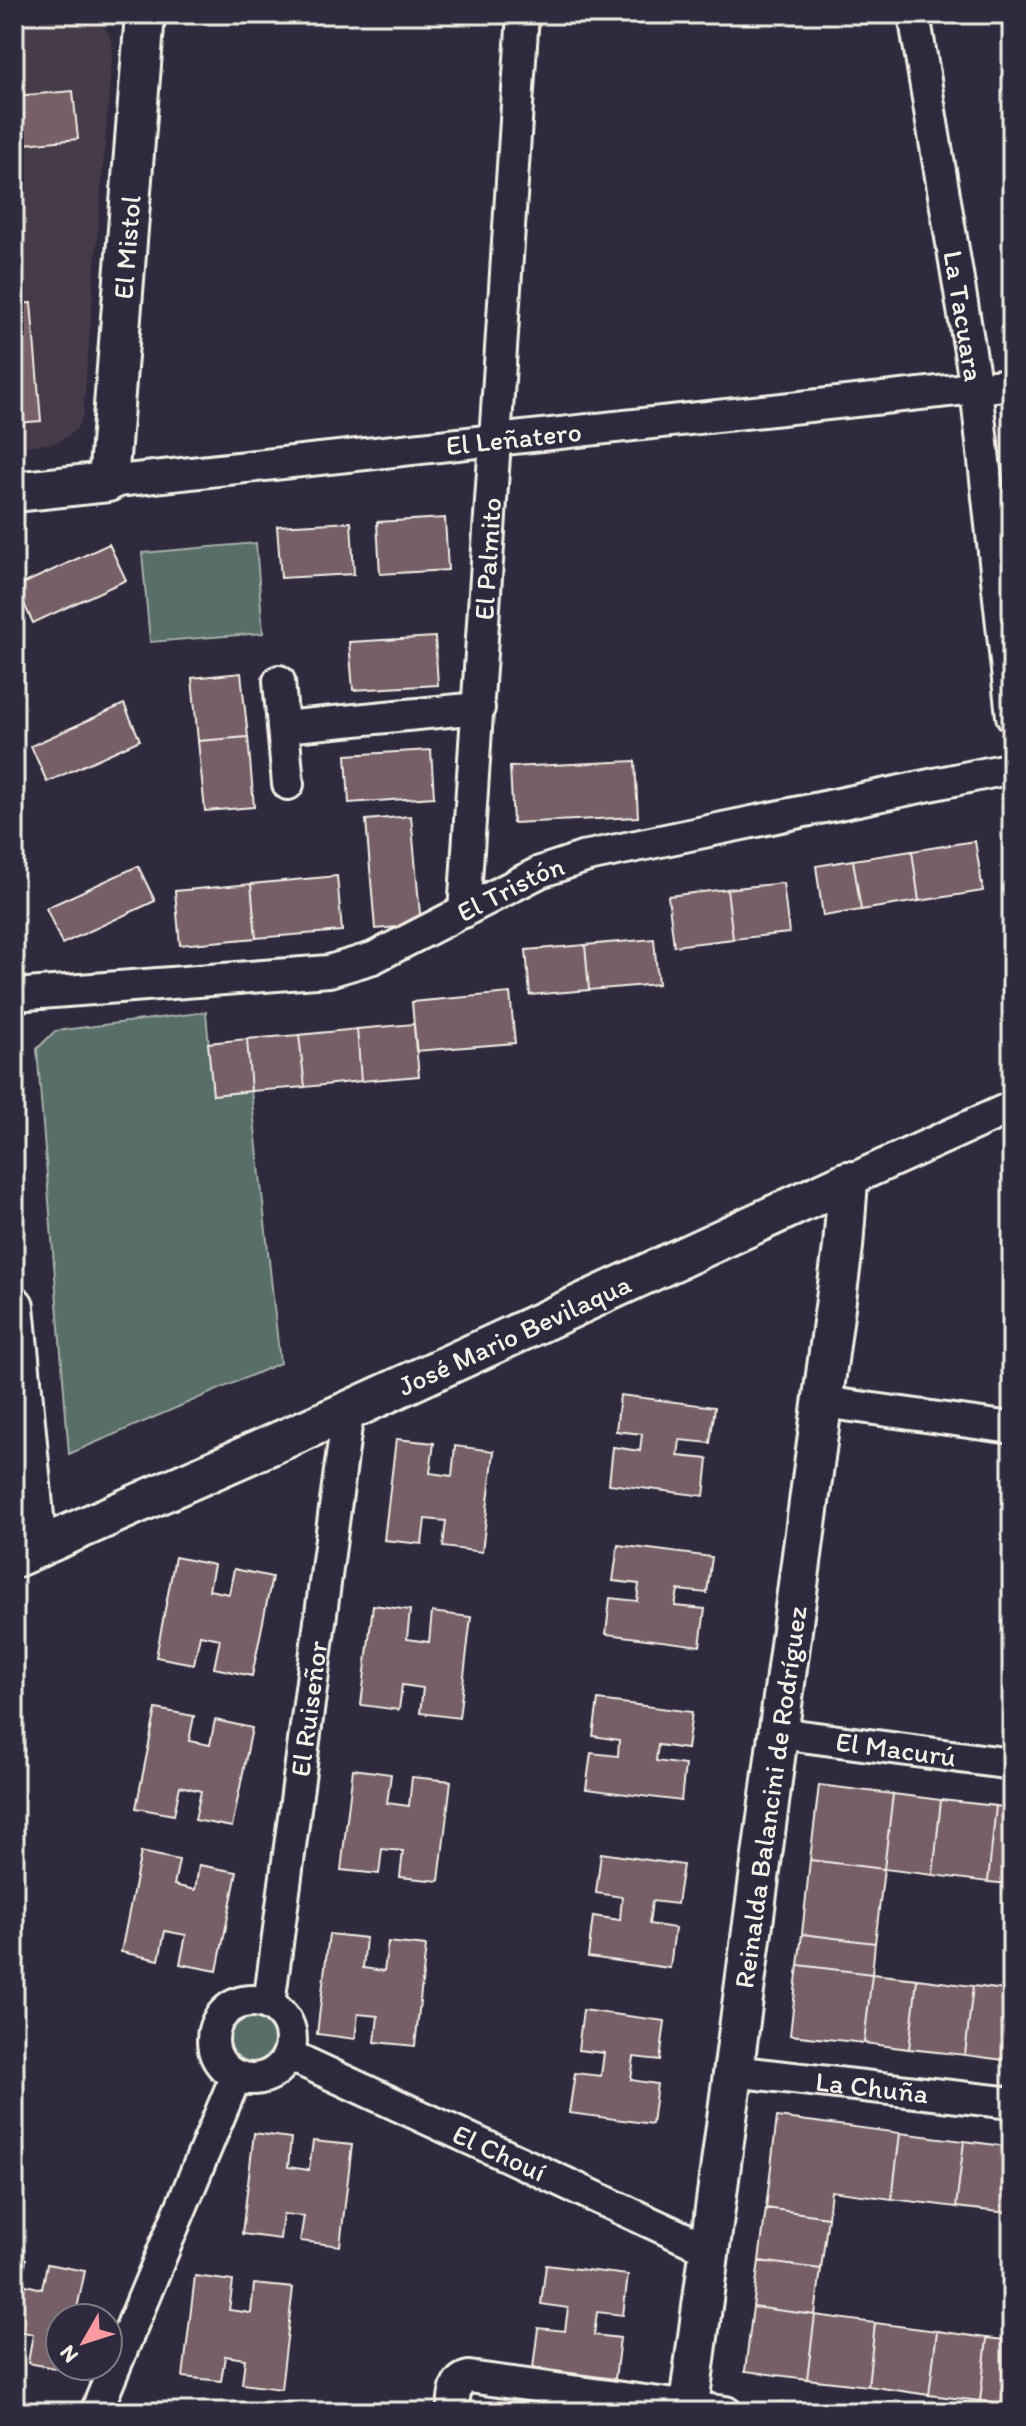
<svg xmlns="http://www.w3.org/2000/svg" width="1026" height="2426" font-family="Itim,sans-serif">
	<style>
		.built { fill: #443a49 }
		.green { fill: #586e69; stroke: #a6b0a8; stroke-width: 2 }
		.building { fill: #765e66; stroke: #f4f1e8; stroke-width: 2 }
		.lines { fill: none; stroke-linecap: round; stroke-linejoin: round }
		.minor-casing { stroke: #f4f1e8; stroke-width: 36 }
		.tertiary-casing { stroke: #f4f1e8; stroke-width: 44 }
		.minor { stroke: #2f2a3d; stroke-width: 30 }
		.tertiary { stroke: #2f2a3d; stroke-width: 38 }
		.labels { text-anchor: middle; stroke-width: 6; stroke-linejoin: round; paint-order: stroke }
		.street-label { font-size: 28px; fill: #f4f1e8; stroke: #2f2a3d }
	</style>
	<rect width="100%" height="100%" fill="#2f2a3d"/>
	<filter id="ink" filterUnits="userSpaceOnUse"><feTurbulence type="fractalNoise" baseFrequency=".0125" numOctaves="2"/><feDisplacementMap in="SourceGraphic" scale="16" xChannelSelector="R" yChannelSelector="G"/><feConvolveMatrix kernelMatrix="1 2 1 2 8 2 1 2 1" color-interpolation-filters="sRGB"/></filter>
	<g filter="url(#ink)">
		<path class="built" d="M 88,17 L 99,22 L 108,32 L 113,45 L 83,416 L 77,428 L 67,437 L 55,443 L 14,447 L 14,23 Z"/>
		<path class="green" d="M 256,543 L 263,633 L 150,642 L 142,553 Z
			M 206,1012 L 213,1095 L 251,1091 L 280,1363 L 69,1454 L 37,1049 L 55,1031 Z
			M220 2040a31 31 0 1 1 62 0a31 31 0 1 1-62 0Z"/>
		<path class="building" d="M 73,91 L 78,139 L 14,145 L 14,96 Z
			M 31,303 L 41,421 L 14,423 L 14,304 Z
			M 445,518 L 448,570 L 380,574 L 377,522 Z
			M 351,522 L 354,574 L 281,578 L 277,526 Z
			M 109,544 L 126,580 L 33,623 L 16,587 Z
			M 435,637 L 438,685 L 353,690 L 349,642 Z
			M 241,673 L 248,737 L 198,741 L 192,678 Z
			M 124,704 L 140,740 L 47,782 L 31,746 Z
			M 248,737 L 254,807 L 205,811 L 198,741 Z
			M 431,750 L 434,797 L 349,803 L 346,755 Z
			M 635,761 L 638,817 L 513,823 L 510,767 Z
			M 411,816 L 421,925 L 375,929 L 366,820 Z
			M 975,841 L 983,891 L 919,901 L 912,851 Z
			M 912,851 L 919,901 L 861,910 L 853,860 Z
			M 853,860 L 861,910 L 823,916 L 816,866 Z
			M 138,866 L 155,901 L 62,944 L 46,908 Z
			M 337,876 L 342,931 L 256,938 L 251,884 Z
			M 783,883 L 789,933 L 733,939 L 727,889 Z
			M 251,884 L 256,938 L 180,945 L 175,891 Z
			M 727,889 L 733,939 L 674,946 L 668,896 Z
			M 654,939 L 658,984 L 589,990 L 585,945 Z
			M 585,945 L 589,990 L 530,995 L 526,950 Z
			M 510,993 L 515,1043 L 416,1051 L 412,1002 Z
			M 414,1024 L 419,1076 L 361,1081 L 357,1029 Z
			M 357,1029 L 361,1081 L 305,1087 L 299,1035 Z
			M 299,1035 L 305,1087 L 251,1091 L 247,1039 Z
			M 247,1039 L 251,1091 L 213,1095 L 208,1043 Z
			M 620,1395 L 715,1407 L 710,1443 L 680,1440 L 678,1456 L 708,1459 L 704,1496 L 609,1484 L 613,1447 L 640,1451 L 642,1434 L 616,1431 Z
			M 396,1439 L 434,1443 L 430,1473 L 452,1476 L 455,1446 L 494,1451 L 482,1552 L 443,1547 L 446,1521 L 425,1519 L 422,1544 L 384,1540 Z
			M 618,1545 L 712,1557 L 707,1593 L 678,1590 L 675,1606 L 705,1609 L 700,1646 L 606,1634 L 610,1598 L 637,1601 L 639,1584 L 613,1581 Z
			M 175,1557 L 214,1565 L 209,1590 L 229,1594 L 234,1569 L 272,1577 L 252,1676 L 214,1668 L 220,1639 L 200,1635 L 194,1664 L 156,1657 Z
			M 373,1605 L 410,1610 L 407,1639 L 429,1642 L 432,1612 L 471,1617 L 459,1718 L 420,1713 L 423,1688 L 402,1685 L 399,1710 L 361,1705 Z
			M 598,1700 L 692,1712 L 687,1749 L 658,1745 L 656,1761 L 685,1765 L 681,1801 L 586,1789 L 591,1753 L 618,1756 L 619,1740 L 593,1736 Z
			M 156,1709 L 194,1716 L 189,1741 L 210,1745 L 215,1720 L 252,1728 L 232,1827 L 195,1820 L 201,1791 L 180,1786 L 174,1815 L 136,1808 Z
			M 353,1769 L 391,1774 L 387,1803 L 409,1806 L 412,1777 L 451,1781 L 439,1881 L 400,1877 L 403,1851 L 382,1849 L 379,1874 L 341,1870 Z
			M 819,1785 L 893,1794 L 884,1869 L 810,1860 Z
			M 893,1794 L 941,1800 L 933,1875 L 884,1869 Z
			M 941,1800 L 996,1806 L 988,1882 L 933,1875 Z
			M 996,1806 L 1012,1808 L 1012,1884 L 988,1882 Z
			M 141,1852 L 179,1860 L 174,1885 L 195,1890 L 199,1865 L 237,1872 L 217,1971 L 180,1964 L 186,1935 L 165,1931 L 159,1960 L 121,1952 Z
			M 601,1853 L 683,1865 L 677,1904 L 652,1901 L 649,1924 L 675,1928 L 670,1968 L 588,1957 L 593,1916 L 620,1920 L 622,1897 L 596,1893 Z
			M 810,1860 L 884,1869 L 875,1943 L 802,1934 Z
			M 329,1934 L 366,1938 L 363,1968 L 384,1971 L 388,1942 L 426,1946 L 415,2046 L 375,2042 L 378,2016 L 358,2014 L 355,2039 L 317,2034 Z
			M 802,1934 L 875,1943 L 872,1974 L 798,1965 Z
			M 798,1965 L 872,1974 L 864,2043 L 790,2035 Z
			M 872,1974 L 917,1979 L 909,2049 L 864,2043 Z
			M 917,1979 L 973,1986 L 965,2055 L 909,2049 Z
			M 973,1986 L 1012,1991 L 1012,2061 L 965,2055 Z
			M 583,2010 L 665,2021 L 660,2060 L 634,2057 L 631,2080 L 657,2084 L 652,2124 L 569,2113 L 575,2073 L 601,2076 L 604,2053 L 578,2050 Z
			M 777,2117 L 900,2133 L 892,2199 L 831,2191 L 828,2217 L 766,2208 Z
			M 254,2133 L 291,2138 L 288,2167 L 309,2170 L 313,2141 L 352,2145 L 340,2246 L 300,2241 L 304,2216 L 283,2214 L 280,2239 L 242,2234 Z
			M 900,2133 L 964,2141 L 956,2207 L 892,2199 Z
			M 964,2141 L 1012,2147 L 1012,2178 L 1008,2213 L 956,2207 Z
			M 1012,2178 L 1012,2213 L 1008,2213 Z
			M 766,2208 L 828,2217 L 821,2269 L 759,2261 Z
			M 14,2257 L 26,2259 L 22,2284 L 42,2289 L 47,2264 L 85,2271 L 75,2318 L 60,2318 L 60,2366 L 66,2366 L 65,2370 L 28,2363 L 33,2334 L 14,2330 Z
			M 759,2261 L 821,2269 L 815,2315 L 753,2307 Z
			M 546,2265 L 628,2275 L 623,2315 L 597,2312 L 594,2335 L 620,2338 L 615,2379 L 533,2368 L 538,2328 L 565,2331 L 568,2308 L 541,2304 Z
			M 195,2276 L 233,2281 L 229,2310 L 251,2313 L 254,2284 L 293,2288 L 281,2389 L 242,2384 L 245,2359 L 225,2356 L 221,2381 L 183,2377 Z
			M 753,2307 L 815,2315 L 807,2379 L 745,2371 Z
			M 815,2315 L 875,2323 L 868,2386 L 807,2379 Z
			M 875,2323 L 937,2331 L 929,2395 L 868,2386 Z
			M 937,2331 L 987,2338 L 980,2401 L 929,2395 Z
			M 987,2338 L 1012,2341 L 1012,2405 L 980,2401 Z
			M 530,2394 L 612,2405 L 611,2412 L 528,2412 Z"/>
		<g class="lines">
			<defs>
				<g id="minor">
					<path id="s1" d="M 914,14 L 976,388 L 1012,716"/>
					<path id="s2" d="M 108,482 L 1012,384"/>
					<path d="M 279,681 L 288,784"/>
					<path d="M 283,727 L 479,708"/>
					<path id="s3" d="M 464,912 L 523,14"/>
					<path id="s4" d="M 14,995 L 329,971 L 373,958 L 540,872 L 588,856 L 1012,768"/>
					<path d="M 848,1181 L 1012,1107"/>
					<path d="M 823,1402 L 1012,1428"/>
					<path id="s5" d="M 779,1733 L 1012,1764"/>
					<circle cx="252" cy="2040" r="39"/>
					<path id="s6" d="M 269,2004 L 348,1411"/>
					<path id="s7" d="M 289,2055 L 710,2250"/>
					<path id="s8" d="M 733,2071 L 1012,2103"/>
					<path d="M 96,2412 L 236,2076"/>
					<path d="M 452,2412 C 455,2398 453,2380 469,2377 L 726,2412"/>
				</g>
				<g id="tertiary">
					<path id="s9" d="M 14,492 L 108,482 L 145,14"/>
					<path d="M 14,1306 L 37,1548"/>
					<path id="s10" d="M 14,1558 L 348,1411 L 848,1181 L 843,1247 L 688,2412"/>
				</g>
			</defs>
			<use href="#minor" class="minor-casing"/>
			<use href="#tertiary" class="tertiary-casing"/>
			<use href="#minor" class="minor"/>
			<use href="#tertiary" class="tertiary"/>
		</g>
	</g>
	<g class="labels">
		<g class="street-label">
			<text dy="10" stroke="none"><textPath href="#s9" startOffset="330">El Mistol</textPath></text>
			<text dy="10" stroke="none"><textPath href="#s1" startOffset="306">La Tacuara</textPath></text>
			<text dy="10" stroke="none"><textPath href="#s2" startOffset="408">El Leñatero</textPath></text>
			<text dy="10" stroke="none"><textPath href="#s3" startOffset="354">El Palmito</textPath></text>
			<text dy="10" stroke="none"><textPath href="#s4" startOffset="516">El Tristón</textPath></text>
			<text dy="10" stroke="none"><textPath href="#s10" startOffset="548">José Mario Bevilaqua</textPath></text>
			<text dy="10" stroke="none"><textPath href="#s6" startOffset="298">El Ruiseñor</textPath></text>
			<text dy="10" stroke="none"><textPath href="#s5" startOffset="118">El Macurú</textPath></text>
			<text transform="translate(770 1797) rotate(-82)" y="10">Reinalda Balancini de Rodríguez</text>
			<text dy="10" stroke="none"><textPath href="#s8" startOffset="140">La Chuña</textPath></text>
			<text dy="10" stroke="none"><textPath href="#s7" startOffset="232">El Chouí</textPath></text>
		</g>
	</g>
	<rect width="1026" height="2426" fill="none" stroke="#2f2a3d" stroke-width="48"/>
	<rect x="24" y="24" width="978" height="2378" fill="none" stroke="#f4f1e8" stroke-width="3" filter="url(#ink)"/>
	<g transform="translate(84 2342) rotate(231)"><circle r="38" fill="#2f2a3d" stroke="#7e7a81" stroke-width="2"/>
	<path d="M0-6L14 30L0 20L-14 30Z" fill="#ff9aa2"/>
	<text y="-12" font-size="22" font-weight="bold" text-anchor="middle" fill="#f4f1e8">N</text>
	</g>
</svg>
